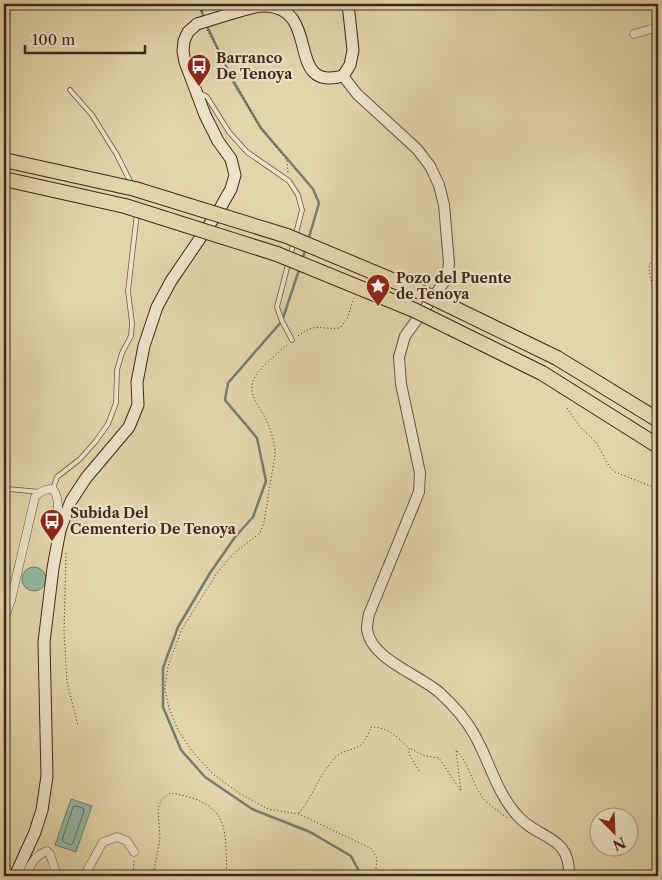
<svg xmlns="http://www.w3.org/2000/svg" width="662" height="880" font-family="'Libre Caslon Text',serif">
	<style>
		.water { fill: #95b9a5; stroke: #747e6e }
		.lines { fill: none; stroke-linecap: round; stroke-linejoin: round }
		.shore { stroke: #6c7060; stroke-width: 1 }
		.stream { stroke: #747e6e; stroke-width: 2.5 }
		.service-casing { stroke: #6a5240; stroke-width: 5.5 }
		.minor-casing { stroke: #6a5240; stroke-width: 9 }
		.tertiary-casing { stroke: #6a5240; stroke-width: 12 }
		.secondary-casing { stroke: #43261c; stroke-width: 13 }
		.motorway-casing { stroke: #43261c; stroke-width: 16 }
		.path { stroke: #43261c; stroke-width: 1; stroke-dasharray: 1 2.5; stroke-linecap: butt }
		.service { stroke: #ece4c8; stroke-width: 4 }
		.minor { stroke: #ece4c8; stroke-width: 8 }
		.tertiary { stroke: #ece4c8; stroke-width: 10 }
		.secondary { stroke: #ece4c8; stroke-width: 11 }
		.motorway { stroke: #e1d5ab; stroke-width: 14 }
		.secondary-bridge-casing { stroke: #43261c; stroke-width: 13; stroke-linecap: butt }
		.motorway-bridge-casing { stroke: #43261c; stroke-width: 16; stroke-linecap: butt }
		.secondary-bridge { stroke: #ece4c8; stroke-width: 11 }
		.motorway-bridge { stroke: #e1d5ab; stroke-width: 14 }
		.labels { text-anchor: middle; stroke-width: 4.5; stroke-linejoin: round; paint-order: stroke }
		.poi-label { font-size: 14px; font-weight: bold; fill: #43261c; stroke: #ece4c8; text-anchor: start }
	</style>
	<rect width="100%" height="100%" fill="#e1d5ab"/>
	<filter id="stains"><feTurbulence type="fractalNoise" baseFrequency=".004" numOctaves="4"/><feColorMatrix values="0 0 0 0 .2 0 0 0 0 .09 0 0 0 0 .02 0 0 0 .5 -.17"/></filter>
	<radialGradient id="worn" r=".72"><stop offset=".6" stop-color="#630" stop-opacity="0"/><stop offset="1" stop-color="#630" stop-opacity=".3"/></radialGradient>
	<path class="water" d="M22 579a12 12 0 1 1 24 0a12 12 0 1 1-24 0Z
		M 71,799 L 92,806 L 76,852 L 55,845 Z"/>
	<g class="lines">
		<path class="shore" d="M 76,806 L 83,808 L 84,811 L 73,843 L 71,845 L 64,842 L 62,840 L 73,807 Z"/>
		<path class="stream" d="M 200,4 L 204,19
			M 206,24 L 234,83 L 261,128 L 313,189 L 319,203 L 308,241
			M 302,260 L 306,248
			M 300,267 L 282,321 L 228,383 L 225,400 L 257,438 L 266,481 L 253,517 L 235,537 L 210,573 L 178,627 L 163,668 L 163,707 L 181,750 L 205,777 L 252,809 L 310,832 L 351,856 L 361,875 L 360,876"/>
		<defs>
			<path id="service" d="M 70,90 L 92,115 L 117,155 L 131,183
				M 200,93 L 207,97 L 229,132 L 247,152 L 289,181 L 298,195 L 302,210 L 277,307 L 282,321 L 292,340
				M 4,485 L 8,489 L 40,492
				M 53,489 L 57,477 L 80,459 L 96,441 L 108,424 L 116,403 L 117,370 L 122,353 L 131,336 L 132,323 L 128,291 L 137,213"/>
			<path id="minor" d="M 655,28 L 658,43
				M 634,34 L 658,27
				M 4,620 L 11,600 L 35,497 C 41,491 45,489 53,489 C 62,502 54,510 63,521
				M 26,876 C 31,864 34,856 47,851 L 50,854 L 57,876
				M 84,876 L 103,842 L 117,837 L 127,841 L 134,852"/>
			<path id="tertiary" d="M 343,76 L 357,94 L 417,149 L 430,166 L 439,185 L 444,205 L 449,263 L 447,278 L 405,336 L 399,357 L 401,384 L 420,473 L 419,492 L 369,614 C 368,619 367,625 367,629 C 370,659 420,675 440,693 C 453,705 465,718 474,734 C 489,760 496,791 516,814 C 537,840 571,834 569,876"/>
			<path id="secondary" d="M 233,13 C 244,10 256,5 267,6 C 322,10 284,92 343,76 L 350,65 L 353,50 L 348,4
				M 15,876 L 35,832 L 42,810 L 47,776 L 44,642 L 53,568 L 60,530 L 71,501 L 86,478 L 129,427 L 138,405 L 137,382 L 144,346 L 157,307 L 171,281 L 218,212 L 231,189 L 235,175 L 231,159 L 218,141 L 205,115 L 185,62 L 183,51 L 184,41 L 188,32 L 197,24"/>
			<path id="motorway" d="M 557,358 L 658,420
				M 542,373 L 658,446"/>
		</defs>
		<use href="#service" class="service-casing"/>
		<use href="#minor" class="minor-casing"/>
		<use href="#tertiary" class="tertiary-casing"/>
		<use href="#secondary" class="secondary-casing"/>
		<use href="#motorway" class="motorway-casing"/>
		<path class="path" d="M 199,4 L 201,12
			M 207,30 L 260,128 L 287,160 L 288,173
			M 656,259 L 649,265 L 650,276 L 658,303
			M 298,336 C 316,322 321,330 340,328 L 347,319 L 354,298
			M 287,345 C 278,353 263,365 256,375 C 245,393 259,405 267,421 C 271,431 275,443 275,455 L 264,522 L 260,533 L 233,554 L 217,573 L 182,629 L 168,666 L 165,689 L 169,708 L 178,730 L 191,750 L 213,774 L 239,793 L 268,809 L 299,814 L 372,849 L 377,859 L 375,876
			M 567,408 L 580,427 L 596,442 L 609,466 L 615,472 L 658,489
			M 66,553 L 64,633 L 67,682 L 78,726
			M 419,771 L 409,754 L 409,748 L 425,756 L 439,758 L 461,791 L 456,750 C 470,764 471,783 483,798 C 490,806 500,812 508,819
			M 299,813 C 314,795 318,776 335,758 C 341,750 354,751 362,744 C 366,740 369,732 371,727 C 388,727 397,737 409,748
			M 133,876 L 134,860
			M 153,876 L 160,839 L 158,808 L 162,799 L 170,793 C 190,796 217,803 223,826 C 227,839 226,862 227,876"/>
		<use href="#service" class="service"/>
		<use href="#minor" class="minor"/>
		<use href="#tertiary" class="tertiary"/>
		<use href="#secondary" class="secondary"/>
		<use href="#motorway" class="motorway"/>
		<defs>
			<path id="secondary-bridge" d="M 197,24 L 233,13"/>
			<path id="motorway-bridge" d="M 4,160 L 135,189 L 287,236 L 423,293 L 557,358
				M 4,179 L 125,206 L 277,254 L 414,310 L 542,373"/>
		</defs>
		<use href="#secondary-bridge" class="secondary-bridge-casing"/>
		<use href="#motorway-bridge" class="motorway-bridge-casing"/>
		<use href="#secondary-bridge" class="secondary-bridge"/>
		<use href="#motorway-bridge" class="motorway-bridge"/>
	</g>
	<defs>
		<symbol id="bus-pin" viewBox="-11 -11 22 30"><path d="M0 17L-7.5 6A9.5 9.5 0 1 1 7.5 6Z" fill="#8f2418" stroke="#ece4c8"/><path d="M-5-6H5V4H4V6H2V4H-2V6H-4V4H-5ZM-3.5-4V0h7V-4ZM-3.5 1.2v1.5H-2V1.2ZM2 1.2v1.5H3.5V1.2Z" fill="#fff"/></symbol>
		<symbol id="sight-pin" viewBox="-11 -11 22 30"><path d="M0 17L-7.5 6A9.5 9.5 0 1 1 7.5 6Z" fill="#8f2418" stroke="#ece4c8"/><path d="M0-6L1.8-2.2L6-1.7L2.9 1.2L3.7 5.4L0 3.3L-3.7 5.4L-2.9 1.2L-6-1.7L-1.8-2.2Z" fill="#fff"/></symbol>
	</defs>
	<g fill-rule="evenodd">
		<use href="#bus-pin" x="185" y="52" width="28" height="38"/>
		<use href="#sight-pin" x="364" y="272" width="28" height="38"/>
		<use href="#bus-pin" x="38" y="507" width="28" height="38"/>
	</g>
	<g class="labels">
		<g class="poi-label">
			<text x="216" y="63">Barranco<tspan x="216" dy="16">De Tenoya</tspan></text>
			<text x="396" y="283">Pozo del Puente<tspan x="396" dy="16">de Tenoya</tspan></text>
			<text x="70" y="518">Subida Del<tspan x="70" dy="16">Cementerio De Tenoya</tspan></text>
		</g>
	</g>
	<rect width="662" height="880" fill="none" stroke="#e1d5ab" stroke-width="20"/>
	<rect x="5" y="5" width="652" height="870" fill="none" stroke="#43261c" stroke-width="2.5"/>
	<rect x="10" y="10" width="642" height="860" fill="none" stroke="#43261c"/>
	<g transform="translate(614 832) rotate(156)"><circle r="24" fill="#ece4c8" stroke="#a89883"/>
	<path d="M0-4L9 19L0 12L-9 19Z" fill="#8f2418"/>
	<text y="-8" font-size="14" font-weight="bold" text-anchor="middle" fill="#43261c">N</text>
	</g>
	<path d="M25 45v8h120v-8" fill="none" stroke="#43261c" stroke-width="2.5"/>
	<text x="32" y="45" font-size="15" fill="#43261c" stroke="#ece4c8" stroke-width="4" paint-order="stroke">100 m</text>
	<rect width="100%" height="100%" filter="url(#stains)"/>
	<rect width="100%" height="100%" fill="url(#worn)"/>
</svg>
